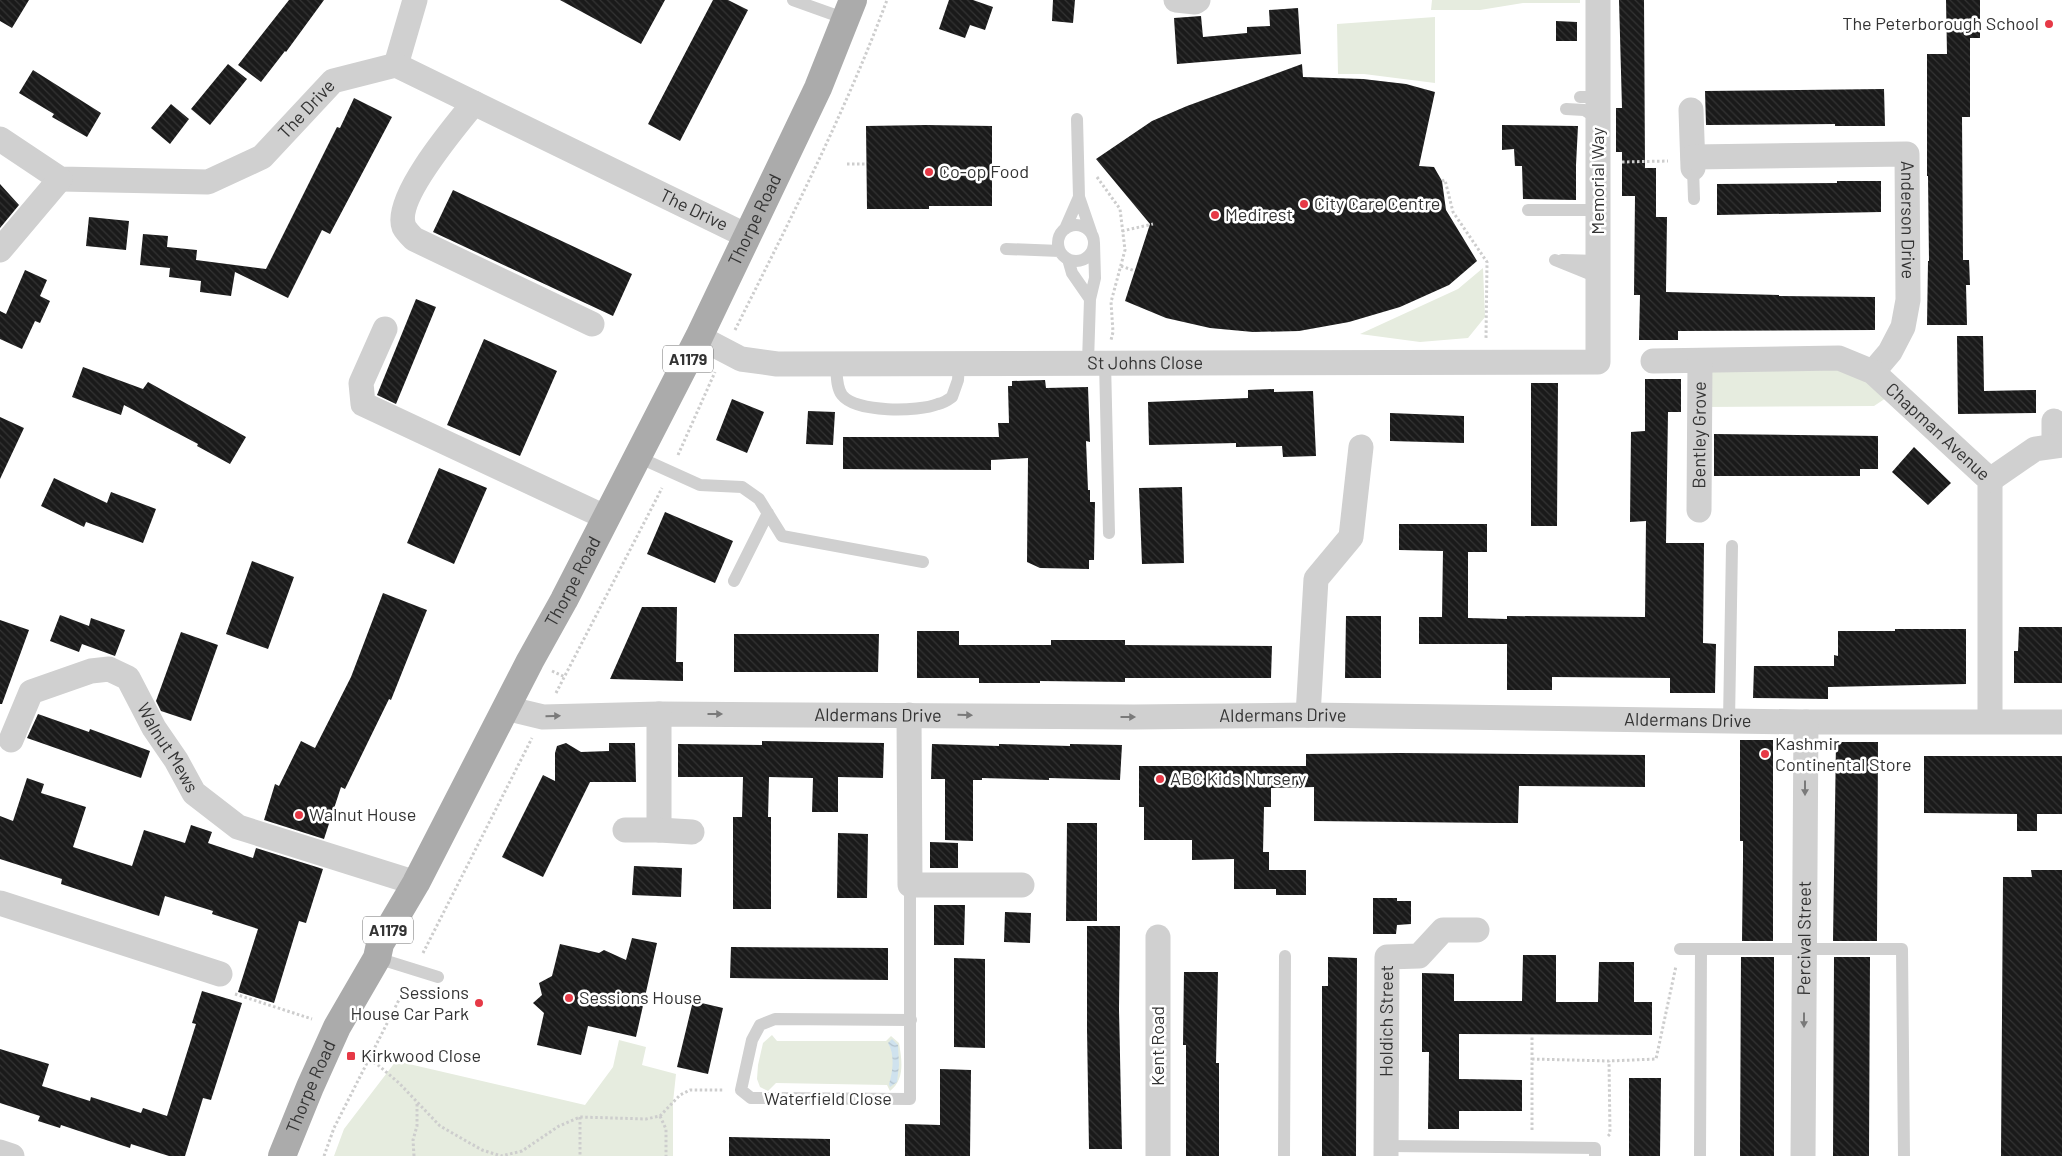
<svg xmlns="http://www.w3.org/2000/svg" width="2062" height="1156" font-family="Barlow,sans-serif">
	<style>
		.green { fill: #e6ecdf }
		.water { fill: url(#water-waves) }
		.building { fill: url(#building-back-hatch) }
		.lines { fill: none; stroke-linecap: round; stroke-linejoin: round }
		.path { stroke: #cdcdcd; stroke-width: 3; stroke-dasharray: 2.5 2.5; stroke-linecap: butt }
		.lane { stroke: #d0d0d0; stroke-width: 12 }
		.street { stroke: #d0d0d0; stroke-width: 25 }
		.primary { stroke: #ababab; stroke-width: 28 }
		.oneway { fill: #7a7a7a }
		.poi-dot { fill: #e63946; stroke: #fff; stroke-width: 2 }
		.labels { text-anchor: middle; stroke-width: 5; stroke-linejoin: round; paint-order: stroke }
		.shield { fill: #fff; stroke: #707070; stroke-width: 1 }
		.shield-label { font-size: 16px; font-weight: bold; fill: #333 }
		.poi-label { font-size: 18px; fill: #333; stroke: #fff; text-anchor: start }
		.street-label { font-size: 18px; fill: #333; stroke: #fff }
	</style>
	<defs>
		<pattern id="water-waves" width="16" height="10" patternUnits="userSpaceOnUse" patternTransform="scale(1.25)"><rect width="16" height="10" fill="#cfe2ee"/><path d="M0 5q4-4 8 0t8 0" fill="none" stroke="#b2c2cd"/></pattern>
		<pattern id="building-back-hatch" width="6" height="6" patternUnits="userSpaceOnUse" patternTransform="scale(1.25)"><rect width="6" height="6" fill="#1a1a1a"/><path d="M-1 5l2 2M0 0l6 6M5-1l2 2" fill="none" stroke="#333"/></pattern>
	</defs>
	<rect width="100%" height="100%" fill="#fff"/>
	<path class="green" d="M 1432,0 L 1580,0 L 1580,3 L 1523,3 L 1480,10 L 1431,10 Z
		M 1435,17 L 1435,83 L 1364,74 L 1338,74 L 1337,24 Z
		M 1483,268 L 1485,317 L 1468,338 L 1420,342 L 1360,334 L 1458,289 Z
		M 1838,362 L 1892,394 L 1874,406 L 1704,407 L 1705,365 Z
		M 772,1035 L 777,1041 L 886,1041 L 891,1036 L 899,1043 C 902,1061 905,1079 890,1091 L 887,1085 L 776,1083 L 768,1091 L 760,1087 L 757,1079 L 758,1065 L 763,1043 Z
		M 619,1040 L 646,1047 L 642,1065 L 676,1074 L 673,1102 L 673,1156 L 334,1156 L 344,1129 L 396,1061 L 585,1105 L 613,1067 Z"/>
	<path class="water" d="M 892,1039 L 898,1045 L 899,1065 L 897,1082 L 890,1087 L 889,1084 C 893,1072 895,1054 888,1043 Z"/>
	<path class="building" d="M 0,0 L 29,0 L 12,28 L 0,21 Z
		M 289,0 L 324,0 L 286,52 L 285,51 L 261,82 L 238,65 Z
		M 560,0 L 665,0 L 641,44 Z
		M 713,0 L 728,0 L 748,10 L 680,141 L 648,124 Z
		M 949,0 L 973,0 L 993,7 L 985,30 L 970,25 L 965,38 L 939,29 Z
		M 1053,0 L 1075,0 L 1073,23 L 1052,21 Z
		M 1619,0 L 1644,0 L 1645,168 L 1656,168 L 1656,217 L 1667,217 L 1666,292 L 1779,295 L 1779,296 L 1875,297 L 1875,330 L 1678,331 L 1678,340 L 1639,340 L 1640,295 L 1634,295 L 1635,196 L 1622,196 L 1622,152 L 1616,152 L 1616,108 L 1622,108 Z
		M 1946,0 L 1980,0 L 1980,38 L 1970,38 L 1970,117 L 1962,117 L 1963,260 L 1969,260 L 1970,285 L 1966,285 L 1967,325 L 1927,325 L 1928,261 L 1929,261 L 1928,176 L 1927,176 L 1927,54 L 1947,54 Z
		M 1298,8 L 1301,54 L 1177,64 L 1174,18 L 1201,16 L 1203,37 L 1247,33 L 1247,27 L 1270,26 L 1269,10 Z
		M 1556,21 L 1577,22 L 1577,41 L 1556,41 Z
		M 228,64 L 247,79 L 210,125 L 191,109 Z
		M 1302,64 L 1303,77 L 1363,79 L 1406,84 L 1435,92 L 1419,166 L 1434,167 L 1442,181 L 1446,210 L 1477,261 L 1449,285 L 1400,307 L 1349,322 L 1299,331 L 1253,332 L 1210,328 L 1166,318 L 1125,301 L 1150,224 L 1096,159 L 1152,121 L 1187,106 Z
		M 33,70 L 101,113 L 87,137 L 52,117 L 54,114 L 19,93 Z
		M 1884,89 L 1885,126 L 1835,126 L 1835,124 L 1706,125 L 1705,91 Z
		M 354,98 L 392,117 L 330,234 L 322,230 L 288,298 L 235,272 L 231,296 L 200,292 L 201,281 L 169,277 L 170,268 L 140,265 L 143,234 L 168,236 L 167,247 L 197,250 L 196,260 L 266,269 L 337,127 L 340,128 Z
		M 171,104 L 189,119 L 170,144 L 151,128 Z
		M 926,125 L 992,126 L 992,206 L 929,206 L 929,209 L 867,209 L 866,126 Z
		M 1502,125 L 1578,126 L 1576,165 L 1576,200 L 1523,199 L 1522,166 L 1515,166 L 1514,149 L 1502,150 Z
		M 1837,181 L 1881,181 L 1881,212 L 1717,215 L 1717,184 L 1837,183 Z
		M 0,184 L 19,205 L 0,228 Z
		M 453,190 L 632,274 L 613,316 L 433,232 Z
		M 89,217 L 129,221 L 126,250 L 86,246 Z
		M 25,270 L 47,280 L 40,296 L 50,301 L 40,323 L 35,321 L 22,349 L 0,339 L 0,311 L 6,314 Z
		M 416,299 L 436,307 L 396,404 L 377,395 Z
		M 1957,336 L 1983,336 L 1984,391 L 2036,390 L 2036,413 L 1958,414 Z
		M 484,339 L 557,371 L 520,456 L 447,425 Z
		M 83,367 L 143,389 L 148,382 L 246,437 L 230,464 L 197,446 L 198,444 L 124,405 L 121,415 L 72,397 Z
		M 1645,379 L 1681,379 L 1681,412 L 1668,412 L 1666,543 L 1704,543 L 1703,643 L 1716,644 L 1715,693 L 1670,693 L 1670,678 L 1552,677 L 1552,690 L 1507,690 L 1507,644 L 1419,644 L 1419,617 L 1442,617 L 1443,551 L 1399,550 L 1399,524 L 1487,524 L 1487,552 L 1468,552 L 1468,618 L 1507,619 L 1507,616 L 1645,617 L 1646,521 L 1630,522 L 1631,432 L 1645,431 Z
		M 1045,380 L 1046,388 L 1088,387 L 1090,442 L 1086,441 L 1088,490 L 1090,490 L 1090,502 L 1095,502 L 1094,560 L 1089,560 L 1089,569 L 1040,568 L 1027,562 L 1028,458 L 991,460 L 991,470 L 843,469 L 843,437 L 999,437 L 998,423 L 1009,423 L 1008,386 L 1012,386 L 1012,381 Z
		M 1531,383 L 1558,383 L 1557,526 L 1531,526 Z
		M 1274,389 L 1274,392 L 1313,391 L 1316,456 L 1283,457 L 1282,446 L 1236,447 L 1236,443 L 1149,445 L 1148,402 L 1248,398 L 1248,390 Z
		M 732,399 L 764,412 L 747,453 L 716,440 Z
		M 808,411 L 835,412 L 833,445 L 806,444 Z
		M 1390,413 L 1464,416 L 1464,443 L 1390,441 Z
		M 0,417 L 24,428 L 0,479 Z
		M 1714,434 L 1878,436 L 1878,469 L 1860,469 L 1860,476 L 1714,476 Z
		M 1914,447 L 1951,483 L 1928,505 L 1892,472 Z
		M 439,468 L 487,488 L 454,564 L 407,543 Z
		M 54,478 L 107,503 L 111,492 L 156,509 L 143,543 L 86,522 L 84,527 L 41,506 Z
		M 1182,487 L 1184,563 L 1142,564 L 1139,488 Z
		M 665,512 L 733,541 L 715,583 L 647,554 Z
		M 252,561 L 294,577 L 268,649 L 226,634 Z
		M 383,593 L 427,610 L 391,700 L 389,699 L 345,789 L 341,787 L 324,839 L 264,820 L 275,784 L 279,786 L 301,741 L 315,748 L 351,677 Z
		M 642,607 L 677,607 L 676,662 L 683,662 L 683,681 L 610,679 Z
		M 60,615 L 89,626 L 91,618 L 125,630 L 115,656 L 82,644 L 79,652 L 50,641 Z
		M 1346,616 L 1381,616 L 1381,678 L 1345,678 Z
		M 0,620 L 29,630 L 2,704 L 0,704 Z
		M 2019,627 L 2062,627 L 2062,683 L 2014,683 L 2014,651 L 2018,651 Z
		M 1895,629 L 1966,629 L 1966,684 L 1828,687 L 1828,699 L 1753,698 L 1754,666 L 1834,666 L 1834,655 L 1838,656 L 1838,631 L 1895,631 Z
		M 917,631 L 959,631 L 959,645 L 1051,645 L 1051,640 L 1125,640 L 1125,645 L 1272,646 L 1271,678 L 1125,678 L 1125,682 L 1040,681 L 1040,683 L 979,683 L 979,678 L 917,678 Z
		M 181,632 L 218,645 L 191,721 L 161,711 L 156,701 Z
		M 734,634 L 879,634 L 878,672 L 734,672 Z
		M 38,714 L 89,732 L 90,729 L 150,751 L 141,778 L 27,738 Z
		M 1740,740 L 1773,740 L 1773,941 L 1742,941 L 1743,862 L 1743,841 L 1740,841 Z
		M 762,741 L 884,743 L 883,778 L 838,777 L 838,812 L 812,812 L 813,778 L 769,777 L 768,817 L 771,817 L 771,909 L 733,909 L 733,817 L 742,817 L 743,777 L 678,777 L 678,744 L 762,745 Z
		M 1836,742 L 1878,742 L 1877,941 L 1833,941 Z
		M 566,743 L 581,752 L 609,751 L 609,743 L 635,743 L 636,782 L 590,782 L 543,877 L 502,857 L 543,775 L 555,781 L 555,753 L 557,746 Z
		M 932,744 L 999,746 L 999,744 L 1070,746 L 1070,744 L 1122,745 L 1120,780 L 1049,778 L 1049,780 L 982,778 L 982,780 L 973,780 L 973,841 L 945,840 L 945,779 L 931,779 Z
		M 1400,753 L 1645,755 L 1645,787 L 1519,786 L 1518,823 L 1494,823 L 1314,821 L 1314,787 L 1271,788 L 1271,807 L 1264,807 L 1263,852 L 1269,852 L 1269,870 L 1306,870 L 1306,895 L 1276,895 L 1276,889 L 1234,889 L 1234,859 L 1192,860 L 1192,840 L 1144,840 L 1144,807 L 1139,807 L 1139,766 L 1306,766 L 1306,754 Z
		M 1924,756 L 2062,756 L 2062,814 L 2037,814 L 2037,831 L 2017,831 L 2017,814 L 1924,813 Z
		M 27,778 L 44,784 L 41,793 L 86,807 L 73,847 L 132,866 L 144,830 L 185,843 L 191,825 L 212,832 L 208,843 L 253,858 L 256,848 L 323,869 L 306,923 L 299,921 L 274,1003 L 238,992 L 258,929 L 212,914 L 213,911 L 165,896 L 159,916 L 61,884 L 62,879 L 0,859 L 0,816 L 13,821 Z
		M 1067,823 L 1097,823 L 1097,921 L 1066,921 Z
		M 838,833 L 868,834 L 867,898 L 837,898 Z
		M 930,842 L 958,843 L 958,868 L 930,868 Z
		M 634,866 L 682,868 L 681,897 L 632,895 Z
		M 2031,870 L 2062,870 L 2062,1156 L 2001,1156 L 2003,877 L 2032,877 Z
		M 1373,898 L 1397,898 L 1397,901 L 1411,901 L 1411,924 L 1397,925 L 1396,934 L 1373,934 Z
		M 934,905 L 965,905 L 964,945 L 934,945 Z
		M 1005,912 L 1031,913 L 1030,943 L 1004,942 Z
		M 1087,926 L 1120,926 L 1119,1009 L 1122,1149 L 1089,1149 L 1087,1030 Z
		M 632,938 L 657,943 L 636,1037 L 588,1026 L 581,1055 L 537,1045 L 544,1013 L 533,1003 L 542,995 L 539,983 L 552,976 L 560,944 L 599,953 L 604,950 L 626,960 Z
		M 731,947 L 888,948 L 888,980 L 730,978 Z
		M 1523,955 L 1556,955 L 1556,1002 L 1598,1002 L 1599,962 L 1634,962 L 1634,1002 L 1652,1002 L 1652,1035 L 1459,1034 L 1459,1079 L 1522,1080 L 1522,1111 L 1459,1111 L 1459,1129 L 1428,1129 L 1429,1052 L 1422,1052 L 1422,973 L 1454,974 L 1454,1001 L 1522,1001 Z
		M 1328,957 L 1357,958 L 1356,1156 L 1322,1156 L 1322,986 L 1328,986 Z
		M 1741,957 L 1774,957 L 1774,1156 L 1740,1156 Z
		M 1834,957 L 1870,957 L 1869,1156 L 1833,1156 Z
		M 954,958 L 985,959 L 985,1048 L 954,1047 Z
		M 1184,972 L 1218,972 L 1216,1063 L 1219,1063 L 1219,1156 L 1186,1156 L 1186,1045 L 1183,1045 Z
		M 202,991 L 242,1003 L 211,1100 L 203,1098 L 185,1156 L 169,1156 L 131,1144 L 130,1148 L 61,1125 L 60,1128 L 38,1121 L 40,1116 L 0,1103 L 0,1049 L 49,1064 L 42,1086 L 90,1101 L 91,1097 L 141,1113 L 143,1108 L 167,1116 L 196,1024 L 192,1023 Z
		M 693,1001 L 723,1008 L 708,1074 L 677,1067 Z
		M 940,1069 L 971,1070 L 970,1156 L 905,1156 L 905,1124 L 940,1125 Z
		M 1629,1078 L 1661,1078 L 1660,1156 L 1629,1156 Z
		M 729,1137 L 830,1139 L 830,1156 L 729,1156 Z"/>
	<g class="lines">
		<path class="path" d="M 1622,162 L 1668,161
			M 847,164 L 866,164
			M 1097,177 L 1120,209 L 1125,250 L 1111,302 L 1113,332 L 1111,340
			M 1442,181 L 1445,180 L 1453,212 L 1487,262 L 1486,338
			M 1122,231 L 1153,224
			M 1121,266 L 1135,271
			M 735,330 C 789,222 845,113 887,0
			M 678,455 L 715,372
			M 552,671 L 565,677
			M 556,693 L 662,488
			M 423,953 L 532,738
			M 235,994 L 312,1019
			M 1532,1059 L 1609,1061 L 1656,1059 L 1676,966
			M 369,1060 L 378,1065 L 399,1083 L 440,1126 L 482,1150 L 501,1156 L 522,1151 L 559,1126 L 580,1117 L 646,1119 L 660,1116 L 680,1095 L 690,1090 L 724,1090
			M 660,1116 L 666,1129 L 666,1156
			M 580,1117 L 580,1156
			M 1532,1130 L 1532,1036
			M 1608,1136 L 1610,1134 L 1609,1061
			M 324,1156 L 334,1128 L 406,986
			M 414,1156 L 413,1140 L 417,1126 L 417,1104"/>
		<path class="lane" d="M 793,0 L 846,19
			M 1580,97 L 1597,97
			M 1566,109 L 1584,110 L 1597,118
			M 1693,168 L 1694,199
			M 1079,197 L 1091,232
			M 1528,210 L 1598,210
			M1058 243a18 18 0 1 1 36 0a18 18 0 1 1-36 0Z
			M 1065,229 L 1079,197 L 1077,119
			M 1006,249 L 1060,251
			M 1068,259 L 1072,273 L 1090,299
			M 1555,260 L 1592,275 L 1598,280
			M 1562,260 L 1598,261
			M 1088,362 L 1090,299 L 1095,278 L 1094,243
			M 1105,362 L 1109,533
			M 836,365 C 837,374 836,387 842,395 C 856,413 918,412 938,404 C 943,403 948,400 952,397 L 958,380 L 959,363
			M 638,457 L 700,485 L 742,487 L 759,499 L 782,536 L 923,562
			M 734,581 L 768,513
			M 1729,721 L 1732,546
			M 910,885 L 910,1099 L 751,1098 L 741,1090 L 752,1040 L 760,1025 L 775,1019 L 911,1020
			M 1680,949 L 1701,949 L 1700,1156
			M 1701,949 L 1902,949 L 1904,1156
			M 377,958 L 438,977
			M 1386,1146 L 1595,1148 L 1595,1156
			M 1284,1156 L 1285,956"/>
		<g class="street">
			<path d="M 1176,0 L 1195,2 L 1198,0"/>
			<path d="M 396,65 L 415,0"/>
			<path d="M 474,103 C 456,125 393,199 404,227 C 406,231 411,236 414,239 L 592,324"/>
			<path d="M 1691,110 L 1693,168"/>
			<path id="s1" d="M 0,139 L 60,179 L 208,182 L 262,157 L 333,81 L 396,65 L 747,236"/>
			<path id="s2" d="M 1693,157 L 1907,154 L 1908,300 L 1903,327 L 1890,352 L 1873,372"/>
			<path d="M 0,250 L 60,179"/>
			<path d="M 385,329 L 361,383 L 363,404 L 607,518"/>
			<path id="s3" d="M 699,337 L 741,359 L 777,364 L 1598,362 L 1598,0"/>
			<path id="s4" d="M 1653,361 L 1839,358 L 1873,372 L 1990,480 L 1990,720"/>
			<path d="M 2054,445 L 2054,421"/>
			<path d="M 1990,480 L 2035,449 L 2062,445"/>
			<path id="s5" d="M 1699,510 L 1700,361"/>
			<path id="s6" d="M 505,708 L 543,717 L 659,714 L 1134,717 L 1308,715 L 1806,722 L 2062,722"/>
			<path d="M 659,714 L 659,830 L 692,832"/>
			<path d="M 909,715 L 910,885 L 1022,885"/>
			<path d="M 1308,715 L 1316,579 L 1351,537 L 1361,447"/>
			<path id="s7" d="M 11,740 L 31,692 L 91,671 L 109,669 L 128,678 L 154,728 L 176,760 L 194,793 L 238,827 L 416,883"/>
			<path d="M 625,830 L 659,830"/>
			<path d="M 0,903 L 220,974"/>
			<path d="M 1158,937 L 1158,1156"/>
			<path d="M 0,1152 L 12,1156"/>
			<path id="s8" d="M 1386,1156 L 1387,957 L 1419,956 L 1443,930 L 1477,930"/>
			<path id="s9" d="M 1803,1156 L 1806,722"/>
		</g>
		<path class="primary" id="s10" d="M 282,1156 L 310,1087 L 337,1027 L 377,958 L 380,944 L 416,883 L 530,661 L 564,600 L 699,337 L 818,88 L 853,0"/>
	</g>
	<defs><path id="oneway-solid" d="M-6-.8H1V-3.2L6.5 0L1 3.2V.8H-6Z" transform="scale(1.25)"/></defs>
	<g class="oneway">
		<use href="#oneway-solid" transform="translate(715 714)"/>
		<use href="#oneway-solid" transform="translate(965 715) rotate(1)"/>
		<use href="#oneway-solid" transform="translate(553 716) rotate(-1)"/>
		<use href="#oneway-solid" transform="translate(1128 717)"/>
		<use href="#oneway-solid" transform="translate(1805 788) rotate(90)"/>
		<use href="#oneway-solid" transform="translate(1804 1020) rotate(90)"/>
	</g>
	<g class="poi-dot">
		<circle cx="2049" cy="24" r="5"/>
		<circle cx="929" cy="172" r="5"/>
		<circle cx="1304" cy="204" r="5"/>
		<circle cx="1215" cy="215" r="5"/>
		<circle cx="1765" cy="754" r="5"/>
		<circle cx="1160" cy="779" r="5"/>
		<circle cx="299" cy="815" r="5"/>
		<circle cx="569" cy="998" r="5"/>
		<circle cx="479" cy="1003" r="5"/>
		<rect x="346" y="1051" width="10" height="10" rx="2.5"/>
	</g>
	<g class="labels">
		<g class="shield">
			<rect x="663" y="345.5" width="50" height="27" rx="4"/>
			<rect x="363" y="916.5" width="50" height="27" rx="4"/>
		</g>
		<g class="shield-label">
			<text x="688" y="365">A1179</text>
			<text x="388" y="936">A1179</text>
		</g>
		<g class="poi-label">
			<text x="2039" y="30" text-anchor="end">The Peterborough School</text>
			<text x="939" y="178">Co-op Food</text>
			<text x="1314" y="210">City Care Centre</text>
			<text x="1225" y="221">Medirest</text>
			<text x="1775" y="750">Kashmir<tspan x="1775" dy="21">Continental Store</tspan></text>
			<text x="1170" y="785">ABC Kids Nursery</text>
			<text x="309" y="821">Walnut House</text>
			<text x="469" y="999" text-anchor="end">Sessions<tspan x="469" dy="21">House Car Park</tspan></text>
			<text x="579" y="1004">Sessions House</text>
			<text x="361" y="1062">Kirkwood Close</text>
		</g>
		<g class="street-label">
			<text dy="6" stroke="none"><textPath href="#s1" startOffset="345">The Drive</textPath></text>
			<text transform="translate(1598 181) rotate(-90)" y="6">Memorial Way</text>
			<text dy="6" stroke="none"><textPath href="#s1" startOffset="780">The Drive</textPath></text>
			<text dy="6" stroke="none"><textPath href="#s10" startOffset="1050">Thorpe Road</textPath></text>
			<text dy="6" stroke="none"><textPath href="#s2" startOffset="280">Anderson Drive</textPath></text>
			<text dy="6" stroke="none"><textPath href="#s3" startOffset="452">St Johns Close</textPath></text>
			<text dy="6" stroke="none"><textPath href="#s4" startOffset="311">Chapman Avenue</textPath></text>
			<text dy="6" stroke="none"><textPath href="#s5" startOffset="75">Bentley Grove</textPath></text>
			<text dy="6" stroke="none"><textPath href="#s10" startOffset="645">Thorpe Road</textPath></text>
			<text dy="6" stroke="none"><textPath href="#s6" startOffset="374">Aldermans Drive</textPath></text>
			<text dy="6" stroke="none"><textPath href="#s6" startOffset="779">Aldermans Drive</textPath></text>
			<text dy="6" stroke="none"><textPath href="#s6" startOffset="1184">Aldermans Drive</textPath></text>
			<text dy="6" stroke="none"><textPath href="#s7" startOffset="235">Walnut Mews</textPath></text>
			<text dy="6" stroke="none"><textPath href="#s9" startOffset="218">Percival Street</textPath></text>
			<text dy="6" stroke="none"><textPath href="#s8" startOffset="135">Holdich Street</textPath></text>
			<text transform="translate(1158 1046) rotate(-90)" y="6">Kent Road</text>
			<text dy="6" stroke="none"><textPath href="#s10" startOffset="75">Thorpe Road</textPath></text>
			<text x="828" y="1105">Waterfield Close</text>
		</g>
	</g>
</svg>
